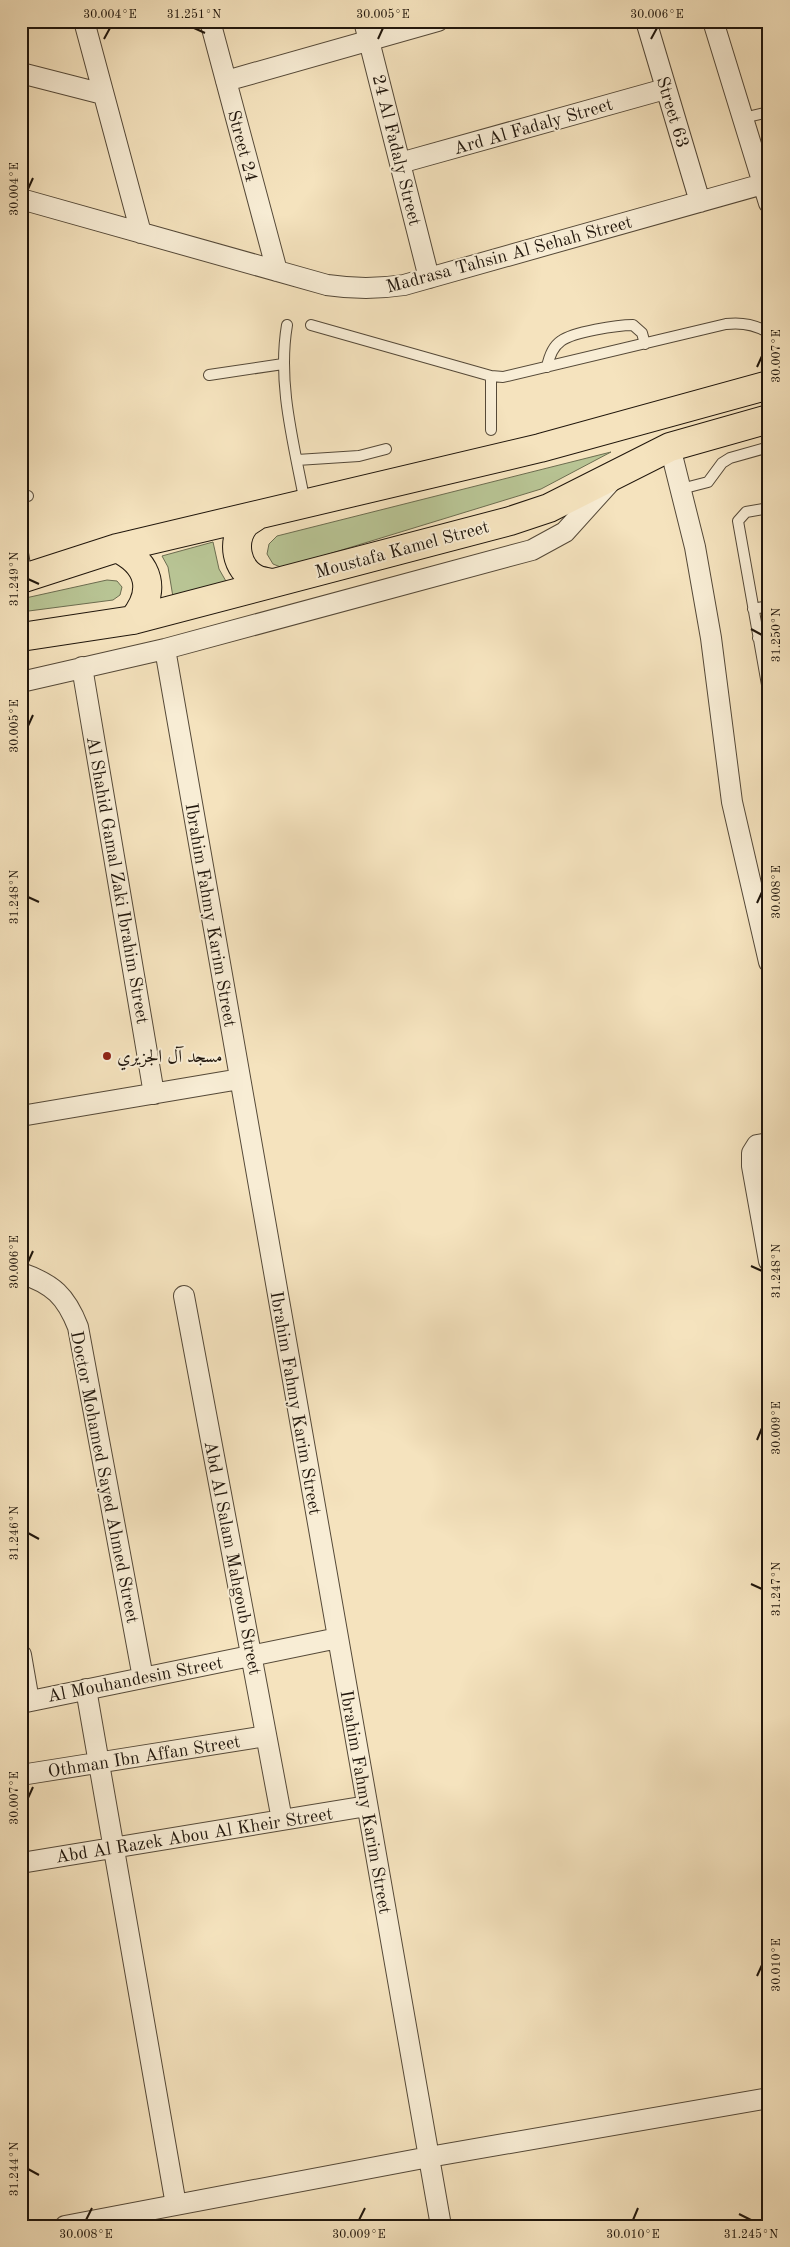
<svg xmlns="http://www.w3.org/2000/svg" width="790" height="2247" font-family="'Old Standard TT',Amiri,serif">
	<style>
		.green { fill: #b8c494; stroke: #6c6d50 }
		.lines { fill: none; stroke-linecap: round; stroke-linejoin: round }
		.service-casing { stroke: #554938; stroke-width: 12 }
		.minor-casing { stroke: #554938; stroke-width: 22 }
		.primary-casing { stroke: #20160c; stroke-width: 30 }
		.service { stroke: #f8edd5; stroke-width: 10 }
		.minor { stroke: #f8edd5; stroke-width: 20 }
		.primary { stroke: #f5e3be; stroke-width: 28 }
		.ticks { fill: none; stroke: #20160c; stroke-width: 2 }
		.poi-dot { fill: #8f2418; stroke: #f8edd5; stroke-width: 2 }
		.labels { text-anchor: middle; stroke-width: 4; stroke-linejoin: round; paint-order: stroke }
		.street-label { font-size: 18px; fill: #20160c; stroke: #f8edd5 }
		.poi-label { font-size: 18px; fill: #20160c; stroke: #f8edd5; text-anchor: start }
		.neatline { fill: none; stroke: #20160c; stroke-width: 2 }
		.ticks-label { font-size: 12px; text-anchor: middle; fill: #20160c }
	</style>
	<rect width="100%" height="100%" fill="#f5e3be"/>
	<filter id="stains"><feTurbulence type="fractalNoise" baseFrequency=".004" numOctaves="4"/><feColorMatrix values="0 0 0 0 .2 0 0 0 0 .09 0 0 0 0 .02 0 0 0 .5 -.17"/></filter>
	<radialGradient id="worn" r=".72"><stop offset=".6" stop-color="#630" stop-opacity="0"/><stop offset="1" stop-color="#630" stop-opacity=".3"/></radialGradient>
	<path class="green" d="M 611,452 L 541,489 L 283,568 L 273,564 L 267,554 L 269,544 L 277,536 Z
		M 213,542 L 219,569 L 227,583 L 173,597 L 168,567 L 162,556 Z
		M 107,580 L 117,581 L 122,587 L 120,595 L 113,600 L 21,612 L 21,599 Z"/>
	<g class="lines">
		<defs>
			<path id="service" d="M 743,118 L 769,112
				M 287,325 C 277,384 294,444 305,503
				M 311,325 L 491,376 L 503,377 L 726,324 C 742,322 755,324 769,333
				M 547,367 C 549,357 552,347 561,341 C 573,332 617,325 633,325 L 642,333 L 645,344
				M 209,375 L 283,364
				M 491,376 L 491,430
				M 297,460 L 359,456 L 386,449
				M 681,489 L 708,482 L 722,463 L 730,458 L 769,447
				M 21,496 L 28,496
				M 769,508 L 746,512 L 738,521 L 769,696
				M 21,541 L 27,577
				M 753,609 L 769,606
				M 758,638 L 769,636"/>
			<path id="minor" d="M 84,21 L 141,233
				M 210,21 L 277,271
				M 364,21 L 429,278
				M 646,21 L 700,202
				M 713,21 L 769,203
				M 21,73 L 103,94
				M 226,81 L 438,21
				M 400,163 L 665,89
				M 21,199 L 327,285 C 354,289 378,289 404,285 L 763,184
				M 670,447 L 695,547 L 711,638 L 732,802 L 769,962
				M 165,649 L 441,2226
				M 82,667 L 154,1094
				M 21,682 L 165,649 L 532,550 L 565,532 L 612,480
				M 21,1116 L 240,1079
				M 769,1143 L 757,1145 L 752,1153 L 752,1166 L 769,1261
				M 21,1273 C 53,1284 66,1296 78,1327 L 143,1678
				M 184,1296 L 282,1820
				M 21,1655 L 29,1701
				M 86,1689 L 176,2205
				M 21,1703 L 338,1638
				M 21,1775 L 266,1736
				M 21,1863 L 367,1806
				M 65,2226 L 429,2157 L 769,2098"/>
			<path id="primary" d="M 258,515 C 254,518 248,521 245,524 C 231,541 236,569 256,579 C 260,581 267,582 272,583
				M 117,548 C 150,564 157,591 133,620
				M 21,579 L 117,548 L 540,448 L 769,385
				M 21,637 L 133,620 L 510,521 L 549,508 L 670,447 L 769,419"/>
		</defs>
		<use href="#service" class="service-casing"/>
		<use href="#minor" class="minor-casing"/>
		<use href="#primary" class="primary-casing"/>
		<use href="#service" class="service"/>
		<use href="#minor" class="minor"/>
		<use href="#primary" class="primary"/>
	</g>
	<path class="ticks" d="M 194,28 L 205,33M 104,39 L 110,28M 378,39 L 383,28M 651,39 L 657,28M 28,189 L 33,178M 757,367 L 762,356M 28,579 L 39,584M 751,629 L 762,635M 28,726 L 33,715M 28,897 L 39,902M 757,903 L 762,892M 28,1262 L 33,1251M 751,1266 L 762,1271M 757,1440 L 762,1428M 28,1533 L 39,1539M 751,1584 L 762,1589M 28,1798 L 33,1787M 757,1976 L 762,1965M 28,2169 L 39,2175M 739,2214 L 751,2220M 86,2220 L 92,2208M 359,2220 L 365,2208M 633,2220 L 638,2208"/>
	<circle class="poi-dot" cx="107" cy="1056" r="5"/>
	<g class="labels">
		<g class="street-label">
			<text transform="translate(673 112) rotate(73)" y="6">Street 63</text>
			<text transform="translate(533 126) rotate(-16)" y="6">Ard Al Fadaly Street</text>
			<text transform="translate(243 146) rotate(75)" y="6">Street 24</text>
			<text transform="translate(397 150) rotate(76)" y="6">24 Al Fadaly Street</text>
			<text transform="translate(509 254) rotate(-15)" y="6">Madrasa Tahsin Al Sehah Street</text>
			<text transform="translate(402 549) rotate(-15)" y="6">Moustafa Kamel Street</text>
			<text transform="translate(118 880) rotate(80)" y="6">Al Shahid Gamal Zaki Ibrahim Street</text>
			<text transform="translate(211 915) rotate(80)" y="6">Ibrahim Fahmy Karim Street</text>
			<text transform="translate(296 1403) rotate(80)" y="6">Ibrahim Fahmy Karim Street</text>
			<text transform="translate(105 1477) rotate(79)" y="6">Doctor Mohamed Sayed Ahmed Street</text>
			<text transform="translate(233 1558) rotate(79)" y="6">Abd Al Salam Mahgoub Street</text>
			<text transform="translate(135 1679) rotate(-11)" y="6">Al Mouhandesin Street</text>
			<text transform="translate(144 1756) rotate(-9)" y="6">Othman Ibn Affan Street</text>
			<text transform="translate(366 1802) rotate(80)" y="6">Ibrahim Fahmy Karim Street</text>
			<text transform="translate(194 1835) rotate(-9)" y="6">Abd Al Razek Abou Al Kheir Street</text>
		</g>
		<g class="poi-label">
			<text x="117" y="1062">مسجد آل الجزيري</text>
		</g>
	</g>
	<rect width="790" height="2247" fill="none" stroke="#f5e3be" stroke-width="55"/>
	<rect x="28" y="28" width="734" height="2192" class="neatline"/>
	<g class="ticks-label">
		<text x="110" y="18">30.004°E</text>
		<text x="194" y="18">31.251°N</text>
		<text x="383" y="18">30.005°E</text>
		<text x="657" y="18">30.006°E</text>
		<text transform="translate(14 189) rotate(-90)" y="4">30.004°E</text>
		<text transform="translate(776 356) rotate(-90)" y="4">30.007°E</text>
		<text transform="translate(14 579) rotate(-90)" y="4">31.249°N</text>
		<text transform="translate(776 635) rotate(-90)" y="4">31.250°N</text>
		<text transform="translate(14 726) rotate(-90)" y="4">30.005°E</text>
		<text transform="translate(776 892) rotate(-90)" y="4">30.008°E</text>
		<text transform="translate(14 897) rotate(-90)" y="4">31.248°N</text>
		<text transform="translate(14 1262) rotate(-90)" y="4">30.006°E</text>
		<text transform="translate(776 1271) rotate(-90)" y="4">31.248°N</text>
		<text transform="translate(776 1428) rotate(-90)" y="4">30.009°E</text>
		<text transform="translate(14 1533) rotate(-90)" y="4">31.246°N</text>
		<text transform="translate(776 1589) rotate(-90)" y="4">31.247°N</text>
		<text transform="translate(14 1798) rotate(-90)" y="4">30.007°E</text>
		<text transform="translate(776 1965) rotate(-90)" y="4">30.010°E</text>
		<text transform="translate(14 2169) rotate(-90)" y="4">31.244°N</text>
		<text x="86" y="2238">30.008°E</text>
		<text x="359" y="2238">30.009°E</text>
		<text x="633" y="2238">30.010°E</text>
		<text x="751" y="2238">31.245°N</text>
	</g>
	<rect width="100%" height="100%" filter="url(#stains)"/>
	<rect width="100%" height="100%" fill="url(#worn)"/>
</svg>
